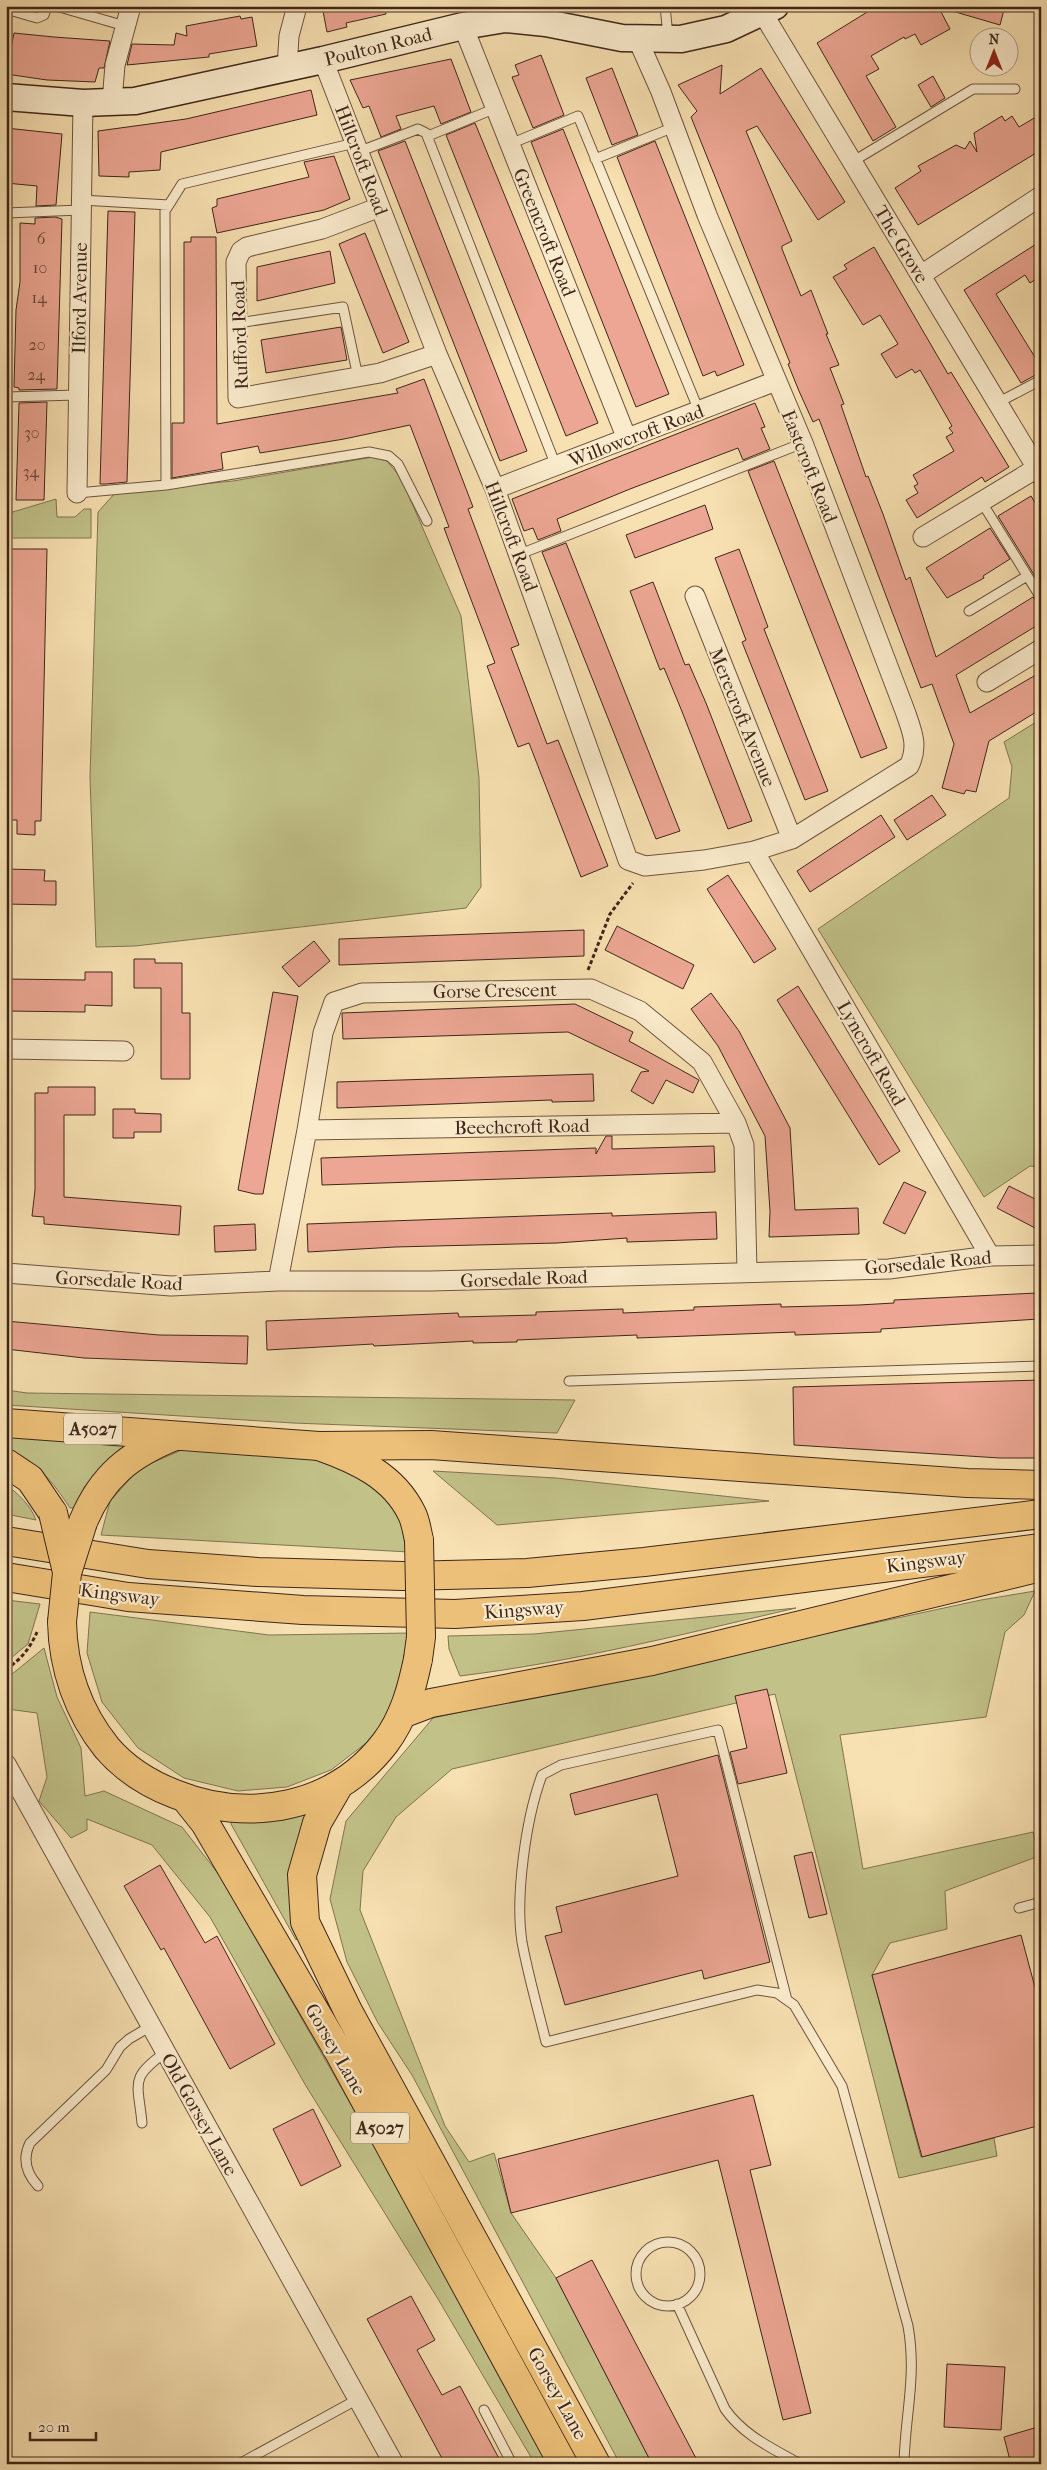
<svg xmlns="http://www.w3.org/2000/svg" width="1047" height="2470" font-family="'IM FELL French Canon',serif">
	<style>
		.green { fill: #c1c188; stroke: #807452 }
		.building { fill: #eca693; stroke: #40261b }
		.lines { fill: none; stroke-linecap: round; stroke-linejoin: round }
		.lane-casing { stroke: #6e5440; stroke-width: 11 }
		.street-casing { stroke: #6e5440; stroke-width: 21 }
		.secondary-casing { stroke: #40261b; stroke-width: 29 }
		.primary-casing { stroke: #40261b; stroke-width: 30 }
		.highway-casing { stroke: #40261b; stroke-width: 30 }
		.path { stroke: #40261b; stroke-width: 3; stroke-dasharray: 4 2.5; stroke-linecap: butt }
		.lane { stroke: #faebcc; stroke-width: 9 }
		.street { stroke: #faebcc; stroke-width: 19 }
		.secondary { stroke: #faebcc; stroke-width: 26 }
		.primary { stroke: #ecc078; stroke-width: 28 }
		.highway { stroke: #ecc078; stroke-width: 28 }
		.primary-bridge-casing { stroke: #40261b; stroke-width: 30; stroke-linecap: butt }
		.primary-bridge { stroke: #ecc078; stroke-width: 28 }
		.labels { text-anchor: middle; stroke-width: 4.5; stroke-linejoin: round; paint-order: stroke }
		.number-label { font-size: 16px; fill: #6b4639 }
		.shield { fill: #faebcc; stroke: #786150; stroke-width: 1 }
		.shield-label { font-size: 18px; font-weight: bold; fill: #40261b }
		.street-label { font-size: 19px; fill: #40261b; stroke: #faebcc }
	</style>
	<rect width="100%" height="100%" fill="#f7e0b1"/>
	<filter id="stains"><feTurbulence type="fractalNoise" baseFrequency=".004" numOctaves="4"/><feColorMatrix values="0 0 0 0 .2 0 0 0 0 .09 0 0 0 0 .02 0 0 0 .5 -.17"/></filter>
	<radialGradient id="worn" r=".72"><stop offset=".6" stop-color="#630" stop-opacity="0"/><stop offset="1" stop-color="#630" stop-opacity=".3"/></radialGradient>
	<path class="green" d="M 373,457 L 387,461 L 401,478 L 461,616 L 479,778 L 481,887 L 466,908 L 135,946 L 96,947 L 90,778 L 98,512 L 115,493 L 233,481 Z
		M 56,499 L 57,517 L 75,517 L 84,509 L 91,509 L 91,538 L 6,538 L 6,514 Z
		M 1041,719 L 1041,1167 L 1030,1166 L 984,1197 L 818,929 L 1009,798 L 1012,767 L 1004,742 Z
		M 6,1390 L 27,1393 L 575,1400 L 557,1433 L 293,1423 L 6,1405 Z
		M 6,1434 L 132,1442 L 105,1465 L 84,1487 L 79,1508 L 70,1508 C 52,1481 37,1461 6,1448 Z
		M 184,1449 L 328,1458 L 392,1496 L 407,1528 L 409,1552 L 101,1535 L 110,1501 L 140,1468 Z
		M 433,1471 L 556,1478 L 769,1501 L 497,1525 Z
		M 6,1485 C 18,1493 31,1506 36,1520 L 6,1514 Z
		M 1035,1591 L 1024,1615 L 1005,1632 L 986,1717 L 840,1735 L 863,1869 L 1033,1832 L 1039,1856 L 945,1891 L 947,1929 L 890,1943 L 872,1975 L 921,2157 L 994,2138 L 997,2156 L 899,2178 L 775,1694 L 452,1769 L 396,1817 L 363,1871 L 360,1910 L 445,2126 L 469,2162 L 494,2153 L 511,2213 L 556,2278 L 652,2464 L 620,2464 L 412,2075 L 378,2023 L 347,1962 L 330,1899 L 346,1821 L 433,1718 L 981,1600 Z
		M 6,1600 L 40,1604 L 28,1644 L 6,1662 Z
		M 796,1608 C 684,1634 573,1662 460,1676 L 449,1649 L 448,1636 L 534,1634 Z
		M 90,1612 L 269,1635 L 411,1633 L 402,1684 L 374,1737 L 331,1770 L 287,1787 L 238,1791 L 184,1778 L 138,1748 L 102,1702 L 87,1653 Z
		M 44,1648 L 57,1697 L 81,1748 L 85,1796 L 104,1791 L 182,1827 L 220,1876 L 452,2281 L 552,2464 L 535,2464 L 438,2299 L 306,2086 L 210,1917 L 152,1845 L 87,1819 L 87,1830 L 71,1838 L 39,1801 L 47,1777 L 37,1713 L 7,1709 L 6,1679 Z
		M 315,1810 L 300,1935 L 296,1940 L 231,1824 L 232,1820 C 261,1821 288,1822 315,1810 Z"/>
	<path class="building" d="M 322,6 L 385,6 L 386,14 L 346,23 L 347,27 L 327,32 Z
		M 877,6 L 938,6 L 950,29 L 921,45 L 915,34 L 905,39 L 904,37 L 871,56 L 879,69 L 866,76 L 896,127 L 873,141 L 817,43 Z
		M 952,6 L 1005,6 L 1000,25 L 952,11 Z
		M 240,16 L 241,19 L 252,17 L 257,46 L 209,54 L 209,57 L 127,65 L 132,44 L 174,45 L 176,33 L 187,36 L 186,26 Z
		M 14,33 L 54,37 L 110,41 L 104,68 L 99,68 L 95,82 L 47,80 L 6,74 L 6,47 L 11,48 Z
		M 541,55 L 564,115 L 533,128 L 512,77 L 519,75 L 515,65 Z
		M 451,59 L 471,112 L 441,124 L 434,106 L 396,116 L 401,129 L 381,137 L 369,106 L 363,108 L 350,80 Z
		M 722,65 L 720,94 L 761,68 L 845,202 L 818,220 L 757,126 L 746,131 L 792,241 L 782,246 L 782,249 L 801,296 L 811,290 L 828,334 L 826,334 L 839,365 L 830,368 L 844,404 L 841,405 L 866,477 L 868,476 L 883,514 L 906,580 L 910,577 L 936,657 L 1033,597 L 1041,608 L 1041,623 L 956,675 L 970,713 L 1041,672 L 1041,709 L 989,741 L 976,792 L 966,790 L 964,794 L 942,788 L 954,744 L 932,684 L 921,688 L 819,419 L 813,422 L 799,391 L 788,364 L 790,363 L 691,117 L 697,111 L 678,85 Z
		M 612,68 L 638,135 L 612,145 L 586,78 Z
		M 933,76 L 945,98 L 931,107 L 918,85 Z
		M 311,90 L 317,115 L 161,152 L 160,170 L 129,172 L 129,177 L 99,176 L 98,131 L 186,119 Z
		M 1041,114 L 1041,150 L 918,225 L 895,188 L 921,171 L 918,166 L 956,145 L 965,149 L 970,141 L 977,152 L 974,133 L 1002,116 L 1005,121 L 1012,116 L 1019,127 Z
		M 475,123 L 598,423 L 566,436 L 446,135 Z
		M 6,128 L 62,134 L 56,205 L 36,206 L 37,186 L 6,183 Z
		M 563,129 L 669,394 L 636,407 L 531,142 Z
		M 405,141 L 527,451 L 500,461 L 378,151 Z
		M 655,141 L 744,365 L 717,376 L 715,371 L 703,376 L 617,157 Z
		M 334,156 L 350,199 L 324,210 L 217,233 L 212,208 L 217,206 L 217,199 L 309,177 L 304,162 Z
		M 108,211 L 135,212 L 127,482 L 106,484 L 100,484 Z
		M 55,217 L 62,219 L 57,389 L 19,390 L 19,388 L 14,387 L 16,310 L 20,282 L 20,223 L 35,224 L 35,218 Z
		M 365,233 L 409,342 L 383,353 L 339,244 Z
		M 191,237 L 216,237 L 217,424 L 398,393 L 396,389 L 424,379 L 473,507 L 468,509 L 519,645 L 511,648 L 547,744 L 558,740 L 608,866 L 581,877 L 529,743 L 518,747 L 487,666 L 495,663 L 444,528 L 449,527 L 410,425 L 344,439 L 260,453 L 258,446 L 221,453 L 223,469 L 172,478 L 172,423 L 184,423 L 184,242 L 191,242 Z
		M 1041,241 L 1041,276 L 1030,283 L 1025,275 L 996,294 L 1041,367 L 1041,372 L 1021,383 L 964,290 Z
		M 874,247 L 948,374 L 951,372 L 1009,467 L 985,482 L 982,477 L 917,518 L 906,500 L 918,493 L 914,486 L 918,484 L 913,475 L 954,451 L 946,437 L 953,433 L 949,428 L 952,426 L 920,370 L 915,373 L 912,369 L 896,378 L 881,354 L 898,344 L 880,315 L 863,325 L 833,277 L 847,269 L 844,265 Z
		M 330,251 L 335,283 L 257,301 L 257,267 Z
		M 341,327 L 347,360 L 266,373 L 261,340 Z
		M 47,402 L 44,500 L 16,500 L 19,403 Z
		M 755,403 L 765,427 L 761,428 L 770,449 L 743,460 L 738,448 L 630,489 L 557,519 L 561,531 L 538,540 L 533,528 L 524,531 L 512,499 Z
		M 774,461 L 887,748 L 861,758 L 748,471 Z
		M 1031,496 L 1041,513 L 1041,586 L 998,516 Z
		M 705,505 L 713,529 L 635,558 L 626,535 Z
		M 990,528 L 1010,559 L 983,576 L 984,578 L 947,598 L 926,568 Z
		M 566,543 L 680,831 L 656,839 L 542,552 Z
		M 11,549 L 47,549 L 41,821 L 35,821 L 35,835 L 17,834 L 17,820 L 6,820 L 6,707 Z
		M 739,549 L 768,627 L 764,629 L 828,791 L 805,800 L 742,642 L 746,640 L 715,558 Z
		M 653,582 L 685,665 L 689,664 L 706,703 L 752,821 L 728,829 L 681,709 L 664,668 L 660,670 L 630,591 Z
		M 932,795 L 946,815 L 907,840 L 894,820 Z
		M 881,815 L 895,837 L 810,892 L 797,871 Z
		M 6,869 L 45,870 L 44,881 L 56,881 L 56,905 L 6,904 Z
		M 728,875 L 776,949 L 754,963 L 707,889 Z
		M 617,926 L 694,965 L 683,989 L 605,950 Z
		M 584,930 L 584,956 L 339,965 L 339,939 Z
		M 314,941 L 330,961 L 299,987 L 282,967 Z
		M 134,959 L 155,959 L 155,963 L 182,963 L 182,1013 L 190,1013 L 190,1079 L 161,1079 L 161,988 L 134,988 Z
		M 85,972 L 112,972 L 112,1006 L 85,1005 L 85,1012 L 6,1011 L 6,979 L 85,980 Z
		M 798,986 L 900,1151 L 879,1165 L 777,1000 Z
		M 273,992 L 298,996 L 263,1194 L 255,1194 L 238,1190 Z
		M 711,993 L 739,1031 L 790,1128 L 795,1210 L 858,1208 L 859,1234 L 769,1237 L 770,1211 L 765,1136 L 718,1046 L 691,1009 Z
		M 575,1004 L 633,1032 L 629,1041 L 699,1080 L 693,1093 L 666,1080 L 653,1104 L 631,1091 L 641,1072 L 649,1071 L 568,1032 L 343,1039 L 342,1013 Z
		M 593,1074 L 594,1101 L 552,1102 L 552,1100 L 337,1108 L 337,1082 Z
		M 48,1087 L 95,1087 L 95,1115 L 64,1115 L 64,1197 L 181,1206 L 179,1235 L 44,1224 L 44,1217 L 32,1216 L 35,1190 L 35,1093 L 48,1093 Z
		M 113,1109 L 135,1109 L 135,1113 L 161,1114 L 161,1132 L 134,1132 L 134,1138 L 113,1138 Z
		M 606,1136 L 612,1136 L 612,1149 L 714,1146 L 715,1172 L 322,1185 L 321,1158 L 596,1148 L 596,1154 Z
		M 904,1182 L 926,1192 L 905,1234 L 883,1223 Z
		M 1009,1186 L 1041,1202 L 1041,1217 L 1035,1228 L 997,1208 Z
		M 716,1212 L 717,1239 L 627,1242 L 627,1238 L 557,1243 L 395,1247 L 308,1252 L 307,1224 L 612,1213 L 612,1216 Z
		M 255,1224 L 256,1250 L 215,1252 L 214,1226 Z
		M 1037,1293 L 1039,1319 L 881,1329 L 881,1332 L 795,1335 L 795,1332 L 637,1338 L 637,1335 L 517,1340 L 517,1342 L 473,1343 L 473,1341 L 374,1346 L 373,1344 L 267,1350 L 266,1321 L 458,1313 L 459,1317 L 536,1315 L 536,1312 L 623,1309 L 623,1313 L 694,1310 L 694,1307 L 781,1304 L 781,1307 L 859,1305 L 894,1303 L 894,1300 Z
		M 6,1321 L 159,1335 L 248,1336 L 247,1364 L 84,1358 L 6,1349 Z
		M 1041,1380 L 1041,1458 L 1000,1458 L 794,1445 L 793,1387 Z
		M 767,1689 L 787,1773 L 738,1784 L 730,1752 L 747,1748 L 735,1696 Z
		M 718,1755 L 770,1962 L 704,1979 L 702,1970 L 565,2005 L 545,1936 L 562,1932 L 556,1907 L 678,1876 L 657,1794 L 575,1815 L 570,1794 Z
		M 812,1852 L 827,1914 L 809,1918 L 794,1856 Z
		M 160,1865 L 205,1943 L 217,1936 L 275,2044 L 230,2069 L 164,1948 L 161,1950 L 124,1886 Z
		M 1021,1935 L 1041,2010 L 1041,2125 L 922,2157 L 872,1975 Z
		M 753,2095 L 771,2165 L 750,2170 L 811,2413 L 783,2420 L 718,2160 L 511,2213 L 498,2159 Z
		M 313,2109 L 341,2166 L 301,2186 L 273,2129 Z
		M 592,2260 L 699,2464 L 652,2464 L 556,2278 Z
		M 411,2296 L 435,2340 L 417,2350 L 442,2395 L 460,2386 L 502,2464 L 445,2464 L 367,2319 Z
		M 947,2364 L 1005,2367 L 1001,2430 L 944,2427 Z
		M 1041,2426 L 1041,2464 L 1011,2464 L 1004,2437 Z"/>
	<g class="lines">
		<defs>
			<path id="lane" d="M 56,6 L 125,26
				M 665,6 L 668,36
				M 6,9 L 37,18 L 44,15 L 47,6
				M 428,136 L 496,108
				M 510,144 L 578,116 L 699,411
				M 358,152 L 418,129 L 426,133 L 556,466
				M 595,159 L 674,127
				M 852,162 L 973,89 L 1015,89
				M 81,200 L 169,205
				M 6,213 L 81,210
				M 238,323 L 343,307 L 358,377
				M 6,397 L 77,395
				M 997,403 L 1041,380
				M 166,485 L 369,452 L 389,456 L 398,464 L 427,521
				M 77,493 L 166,485 L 165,211 L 182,184 L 355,143
				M 981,501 L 1041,598
				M 520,554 L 803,443
				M 969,611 L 1027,576
				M 569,1381 L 1041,1366
				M 1019,1908 L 1041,1902
				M 787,2000 L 718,1730 L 561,1765 L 542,1775 C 526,1818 515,1896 522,1942 C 528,1975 538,2009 546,2042 L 757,1990 L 777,1993 L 794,2005 L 842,2086 L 908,2326 C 917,2376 905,2415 904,2464
				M 142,2123 C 138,2082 129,2078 166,2052
				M 38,2186 C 26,2173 22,2159 30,2143 L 106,2070 L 120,2047 L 129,2039 L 151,2026
				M636 2274a32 32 0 1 1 64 0a32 32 0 1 1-64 0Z
				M 677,2304 L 725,2409 C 744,2436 772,2448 800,2464
				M 484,2410 L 512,2464
				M 239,2464 L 358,2399"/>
			<path id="street" d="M 762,12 L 1041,475
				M 476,24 L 477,6
				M 463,26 L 627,439
				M 323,60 L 437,354 L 495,489 L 628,860 L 645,866 L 704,860 L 754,851 L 792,839 L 909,766 C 919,746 912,731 905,711 L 803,443 L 707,215 L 661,92 L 638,40
				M 287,68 L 289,36 L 297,6
				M 112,102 L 115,65 L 131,6
				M 380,207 L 322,229 L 247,247 L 241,251 L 236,262 L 238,398 L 380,373 L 437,354
				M 921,275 L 1041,196
				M 495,489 L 776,381
				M 77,493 L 83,103
				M 923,537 L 1037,468
				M 695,596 L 792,839
				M 987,682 L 1041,649
				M 754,851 L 990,1256
				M 6,1049 L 124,1051
				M 307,1130 L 736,1123
				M 6,1273 L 171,1286 L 278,1281 L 431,1281 L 889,1269 L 990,1256 L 1041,1255
				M 278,1281 L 307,1130 L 323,1033 L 334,1002 L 362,993 L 591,989 L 640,1011 L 702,1062 L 736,1123 L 744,1145 L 747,1271
				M 6,1764 L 394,2464"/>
			<path id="secondary" d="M 6,97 L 83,103 L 135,101 L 323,60 L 463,26 L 505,19 L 546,23 L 622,38 L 681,39 L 726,29 L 775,6"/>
			<path id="primary" d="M 6,1423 L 319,1446 C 356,1459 394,1476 412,1514 C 416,1522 417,1532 419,1540
				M 6,1463 L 30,1479 L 53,1513
				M 83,1522 C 102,1476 130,1454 175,1436
				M 62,1622 C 63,1668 78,1712 107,1748 C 125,1769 149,1784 175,1794 C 249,1824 335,1808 385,1743 C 404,1718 412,1688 418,1659
				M 339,1785 L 317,1823 L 302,1875 L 305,1922 L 348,2011 L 596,2464
				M 185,1798 L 205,1823 L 340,2054 L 563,2464"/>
			<path id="highway" d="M 319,1446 L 431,1445 L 967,1483 L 1041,1485
				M 6,1541 L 148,1564 L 258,1572 L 403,1576 L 527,1573 L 644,1562 L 1041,1514
				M 6,1577 L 128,1597 L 303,1610 L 455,1614 L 583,1606 L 1041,1548
				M 402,1714 L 431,1703 L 652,1661 L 1041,1567"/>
		</defs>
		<use href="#lane" class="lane-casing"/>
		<use href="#street" class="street-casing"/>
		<use href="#secondary" class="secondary-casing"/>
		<use href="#primary" class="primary-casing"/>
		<use href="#highway" class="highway-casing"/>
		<path class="path" d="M 588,970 L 610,914 L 633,883
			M 6,1669 C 21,1660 30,1648 37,1632"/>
		<use href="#lane" class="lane"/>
		<use href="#street" class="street"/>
		<use href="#secondary" class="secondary"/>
		<use href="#primary" class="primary"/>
		<use href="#highway" class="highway"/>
		<defs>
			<path id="primary-bridge" d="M 53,1513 L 67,1572
				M 62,1622 L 67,1573 L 83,1522
				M 418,1659 L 421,1637 L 419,1540"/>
		</defs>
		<use href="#primary-bridge" class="primary-bridge-casing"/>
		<use href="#primary-bridge" class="primary-bridge"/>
	</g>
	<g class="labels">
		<g class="number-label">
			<text x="41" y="244">6</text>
			<text x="40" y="273">10</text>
			<text x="39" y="303">14</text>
			<text x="37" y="350">20</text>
			<text x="36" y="380">24</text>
			<text x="32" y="438">30</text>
			<text x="31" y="477">34</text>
		</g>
		<g class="shield">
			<rect x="64" y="1413.5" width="58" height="31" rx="4"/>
			<rect x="351" y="2112.5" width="58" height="31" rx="4"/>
		</g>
		<g class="shield-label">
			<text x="93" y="1435">A5027</text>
			<text x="380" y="2134">A5027</text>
		</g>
		<g class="street-label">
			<text transform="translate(378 46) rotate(-14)" y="7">Poulton Road</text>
			<text transform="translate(362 160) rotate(69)" y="7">Hillcroft Road</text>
			<text transform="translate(545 232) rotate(68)" y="7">Greencroft Road</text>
			<text transform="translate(902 244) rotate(59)" y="7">The Grove</text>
			<text transform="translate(79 298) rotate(-89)" y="7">Ilford Avenue</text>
			<text transform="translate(239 335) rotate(-92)" y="7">Rufford Road</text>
			<text transform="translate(636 435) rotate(-21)" y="7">Willowcroft Road</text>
			<text transform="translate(810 466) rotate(68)" y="7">Eastcroft Road</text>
			<text transform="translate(512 536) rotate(69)" y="7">Hillcroft Road</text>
			<text transform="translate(743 717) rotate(68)" y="7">Merecroft Avenue</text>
			<text transform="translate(495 990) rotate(-1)" y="7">Gorse Crescent</text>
			<text transform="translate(872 1053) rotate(60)" y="7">Lyncroft Road</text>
			<text transform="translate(522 1126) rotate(-1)" y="7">Beechcroft Road</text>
			<text transform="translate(928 1262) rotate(-5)" y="7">Gorsedale Road</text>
			<text transform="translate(524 1278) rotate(-2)" y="7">Gorsedale Road</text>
			<text transform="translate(119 1280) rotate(3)" y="7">Gorsedale Road</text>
			<text transform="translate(926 1561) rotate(-7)" y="7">Kingsway</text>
			<text transform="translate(120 1594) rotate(7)" y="7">Kingsway</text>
			<text transform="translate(524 1609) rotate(-4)" y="7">Kingsway</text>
			<text transform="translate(336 2049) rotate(60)" y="7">Gorsey Lane</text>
			<text transform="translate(200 2114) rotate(61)" y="7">Old Gorsey Lane</text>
			<text transform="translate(558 2393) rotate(61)" y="7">Gorsey Lane</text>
		</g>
	</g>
	<rect width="1047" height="2470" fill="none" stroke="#f7e0b1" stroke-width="25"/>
	<rect x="8" y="8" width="1032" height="2455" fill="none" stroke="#40261b" stroke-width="2.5"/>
	<rect x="12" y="12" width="1022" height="2445" fill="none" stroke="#40261b"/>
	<g transform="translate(994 52)"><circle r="24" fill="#faebcc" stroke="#b09c85"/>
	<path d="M0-4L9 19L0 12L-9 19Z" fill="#8f2418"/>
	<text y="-8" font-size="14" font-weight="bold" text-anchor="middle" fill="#40261b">N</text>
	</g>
	<path d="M30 2432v8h66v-8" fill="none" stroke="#40261b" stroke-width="2.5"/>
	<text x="38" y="2432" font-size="15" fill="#40261b" stroke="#faebcc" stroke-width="4" paint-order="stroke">20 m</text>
	<rect width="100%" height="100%" filter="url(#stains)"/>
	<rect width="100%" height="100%" fill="url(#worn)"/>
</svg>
